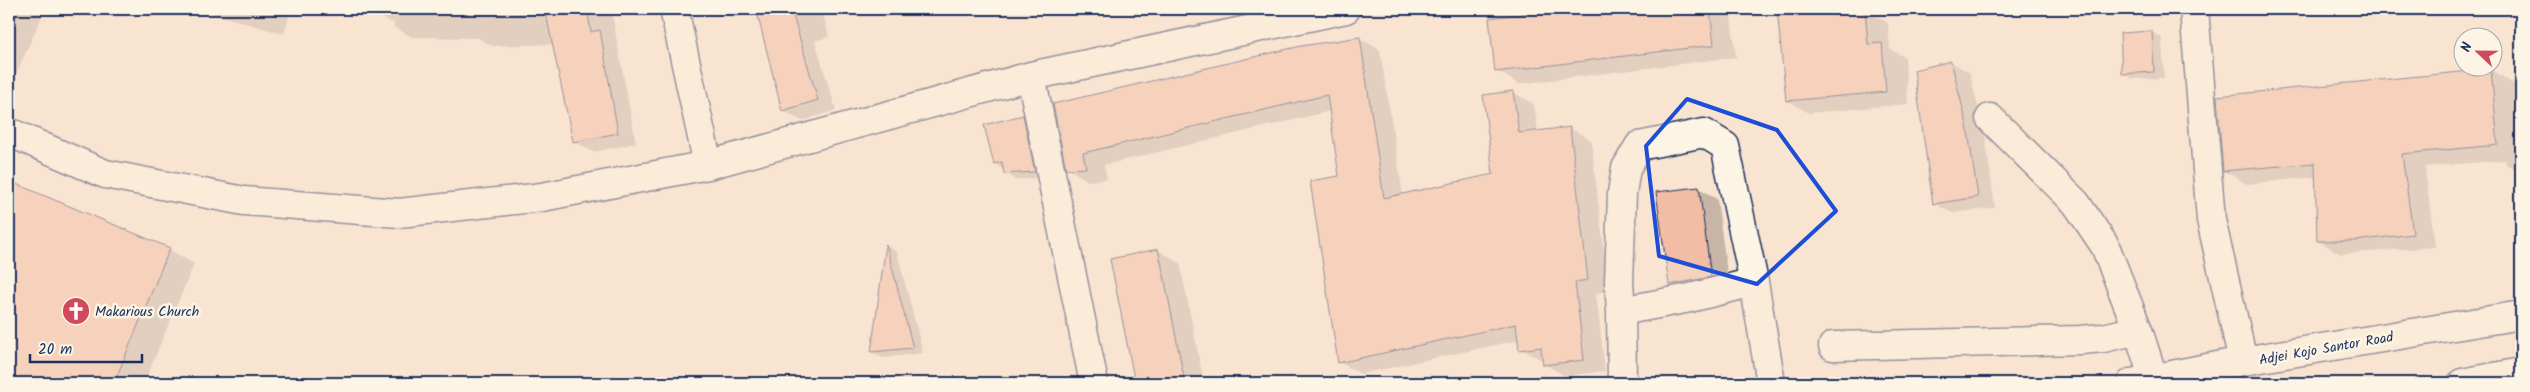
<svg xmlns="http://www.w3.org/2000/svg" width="2530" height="392" font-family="Kalam,sans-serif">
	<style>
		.shadow { fill: #0003 }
		.building { fill: #f2bca5; stroke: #1b2f5e }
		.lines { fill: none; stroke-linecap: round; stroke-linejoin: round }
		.minor-casing { stroke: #1b2f5e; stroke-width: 31 }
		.minor { stroke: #fcf5e5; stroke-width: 28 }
		.marked { fill: none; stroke: #1d4ed8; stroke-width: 4; stroke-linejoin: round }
		.labels { text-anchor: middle; stroke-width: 5; stroke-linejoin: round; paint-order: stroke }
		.poi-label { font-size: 14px; fill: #1b2f5e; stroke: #fcf5e5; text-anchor: start }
		.street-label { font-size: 14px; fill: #1b2f5e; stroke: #fcf5e5 }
	</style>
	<rect width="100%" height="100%" fill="#f9e4d2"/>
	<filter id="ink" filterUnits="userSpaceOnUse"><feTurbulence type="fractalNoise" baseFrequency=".02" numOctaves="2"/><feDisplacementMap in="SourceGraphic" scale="10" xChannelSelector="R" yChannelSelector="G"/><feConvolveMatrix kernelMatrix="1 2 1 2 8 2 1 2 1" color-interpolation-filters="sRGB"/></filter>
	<g filter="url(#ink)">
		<path class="shadow" d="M 9,9 L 45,9 L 9,90 Z
			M 197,9 L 291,9 L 284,34 Z
			M 361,9 L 611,9 L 636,143 L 593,152 L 574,141 L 554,44 L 492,46 L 478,38 L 412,37 L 394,27 L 394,23 Z
			M 748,9 L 822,9 L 829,37 L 815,41 L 836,110 L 802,121 L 783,111 L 758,12 Z
			M 1574,9 L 1730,9 L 1736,57 L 1519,84 L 1497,71 L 1490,19 Z
			M 1809,9 L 1819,14 L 1865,10 L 1888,23 L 1890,49 L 1905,57 L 1908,104 L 1809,113 L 1787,100 L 1779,10 Z
			M 2152,32 L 2162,38 L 2164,78 L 2133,79 L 2123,73 Z
			M 1359,38 L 1380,50 L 1403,195 L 1494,175 L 1484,96 L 1513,92 L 1534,104 L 1538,132 L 1570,128 L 1591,140 L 1609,292 L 1596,293 L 1605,371 L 1565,376 L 1544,364 L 1544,361 L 1520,349 L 1519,340 L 1361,374 L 1339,362 L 1341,177 L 1331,111 L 1104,165 L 1107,179 L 1088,181 L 1067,168 L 1054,104 Z
			M 1951,62 L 1970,73 L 1985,136 L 1995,208 L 1952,213 L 1934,203 Z
			M 2491,70 L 2514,84 L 2518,122 L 2521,122 L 2521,173 L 2506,164 L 2506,160 L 2425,167 L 2435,247 L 2341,254 L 2318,241 L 2317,177 L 2247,184 L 2224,171 L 2218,97 Z
			M 1023,117 L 1033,123 L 1045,177 L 1015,180 L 995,163 Z
			M 9,182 L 170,250 L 194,264 L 144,383 L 9,383 Z
			M 1699,188 L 1717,199 L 1729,287 L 1688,294 L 1670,284 Z
			M 887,246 L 897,252 L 923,353 L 883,358 L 872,352 Z
			M 1158,250 L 1180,263 L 1204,383 L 1136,383 L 1112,260 Z
			M 1366,378 L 1374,383 L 1333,383 Z"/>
		<path class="building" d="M 545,9 L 587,9 L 591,32 L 600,30 L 618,133 L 573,142 Z
			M 756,9 L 791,9 L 818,100 L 782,111 Z
			M 1564,9 L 1710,9 L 1714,45 L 1495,72 L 1489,18 Z
			M 1777,9 L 1808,9 L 1809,14 L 1865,9 L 1868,44 L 1882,43 L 1886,92 L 1786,101 Z
			M 2152,31 L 2154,72 L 2122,74 L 2120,33 Z
			M 1360,37 L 1384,198 L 1493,174 L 1483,95 L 1513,91 L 1519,133 L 1570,127 L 1588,280 L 1575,282 L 1584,360 L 1543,365 L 1541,347 L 1519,350 L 1516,324 L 1338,363 L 1310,181 L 1339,176 L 1327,95 L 1083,153 L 1086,168 L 1066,169 L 1053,104 L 1301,46 Z
			M 1951,61 L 1967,125 L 1978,197 L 1933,204 L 1914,70 Z
			M 2491,69 L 2498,145 L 2402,154 L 2413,234 L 2355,241 L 2317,241 L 2315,163 L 2223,171 L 2217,96 Z
			M 1023,115 L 1035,172 L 1004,174 L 1002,162 L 994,164 L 984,125 Z
			M 9,181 L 170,248 L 114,383 L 9,383 Z
			M 1699,187 L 1711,277 L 1669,285 L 1656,192 Z
			M 886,244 L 913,348 L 871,352 Z
			M 1158,249 L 1164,276 L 1185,383 L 1135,383 L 1110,259 Z"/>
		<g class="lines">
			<defs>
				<path id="minor" d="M 674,9 L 708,165
					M 2194,9 L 2211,220 L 2243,361
					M 1031,76 L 1094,383
					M 1990,118 L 2076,203 L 2105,246 L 2138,330 L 2154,380
					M 9,132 L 105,174 L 244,201 L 399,213 L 542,197 L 708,165 L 1031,76 L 1346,9
					M 1621,311 L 1690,298 L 1754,282
					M 1833,346 L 2080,340 L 2103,338 L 2138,330
					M 1622,381 L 1621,311 L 1619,282 L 1622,193 L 1626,168 L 1639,146 L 1704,133 L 1725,146 L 1754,282 L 1771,383
					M 2131,383 L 2243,361 L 2521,315
					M 2462,383 L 2521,372"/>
			</defs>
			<use href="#minor" class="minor-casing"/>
			<use href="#minor" class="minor"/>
		</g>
	</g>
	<path d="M0 0H2530V392H0ZM 1687,99 L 1777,130 L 1836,211 L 1757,284 L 1659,256 L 1646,146 Z" fill="#f9e4d2" fill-opacity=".55" fill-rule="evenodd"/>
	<path class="marked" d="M 1687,99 L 1777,130 L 1836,211 L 1757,284 L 1659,256 L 1646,146 Z"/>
	<defs>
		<symbol id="church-disc" viewBox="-11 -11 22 22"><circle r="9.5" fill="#d1495b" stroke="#fcf5e5"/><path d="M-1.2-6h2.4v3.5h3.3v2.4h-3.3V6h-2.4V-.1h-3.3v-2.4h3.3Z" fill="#fff"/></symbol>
	</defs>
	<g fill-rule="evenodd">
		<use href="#church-disc" x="60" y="295" width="32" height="32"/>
	</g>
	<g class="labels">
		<g class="poi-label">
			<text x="95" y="316">Makarious Church</text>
		</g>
		<g class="street-label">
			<text transform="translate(2326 348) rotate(-10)" y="5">Adjei Kojo Santor Road</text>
		</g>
	</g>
	<rect width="2530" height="392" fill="none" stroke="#fcf5e5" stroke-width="30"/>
	<rect x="15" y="15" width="2500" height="362" fill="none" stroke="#1b2f5e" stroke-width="2" filter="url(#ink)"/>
	<g transform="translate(2478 52) rotate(292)"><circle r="24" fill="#fcf5e5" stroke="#a2a6af"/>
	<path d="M0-4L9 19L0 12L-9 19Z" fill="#d1495b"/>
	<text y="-8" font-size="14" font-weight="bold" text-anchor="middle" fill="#1b2f5e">N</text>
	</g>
	<path d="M30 354v8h112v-8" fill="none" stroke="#1b2f5e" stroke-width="2.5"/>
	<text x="38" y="354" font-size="15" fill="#1b2f5e" stroke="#fcf5e5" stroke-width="4" paint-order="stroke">20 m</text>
</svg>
